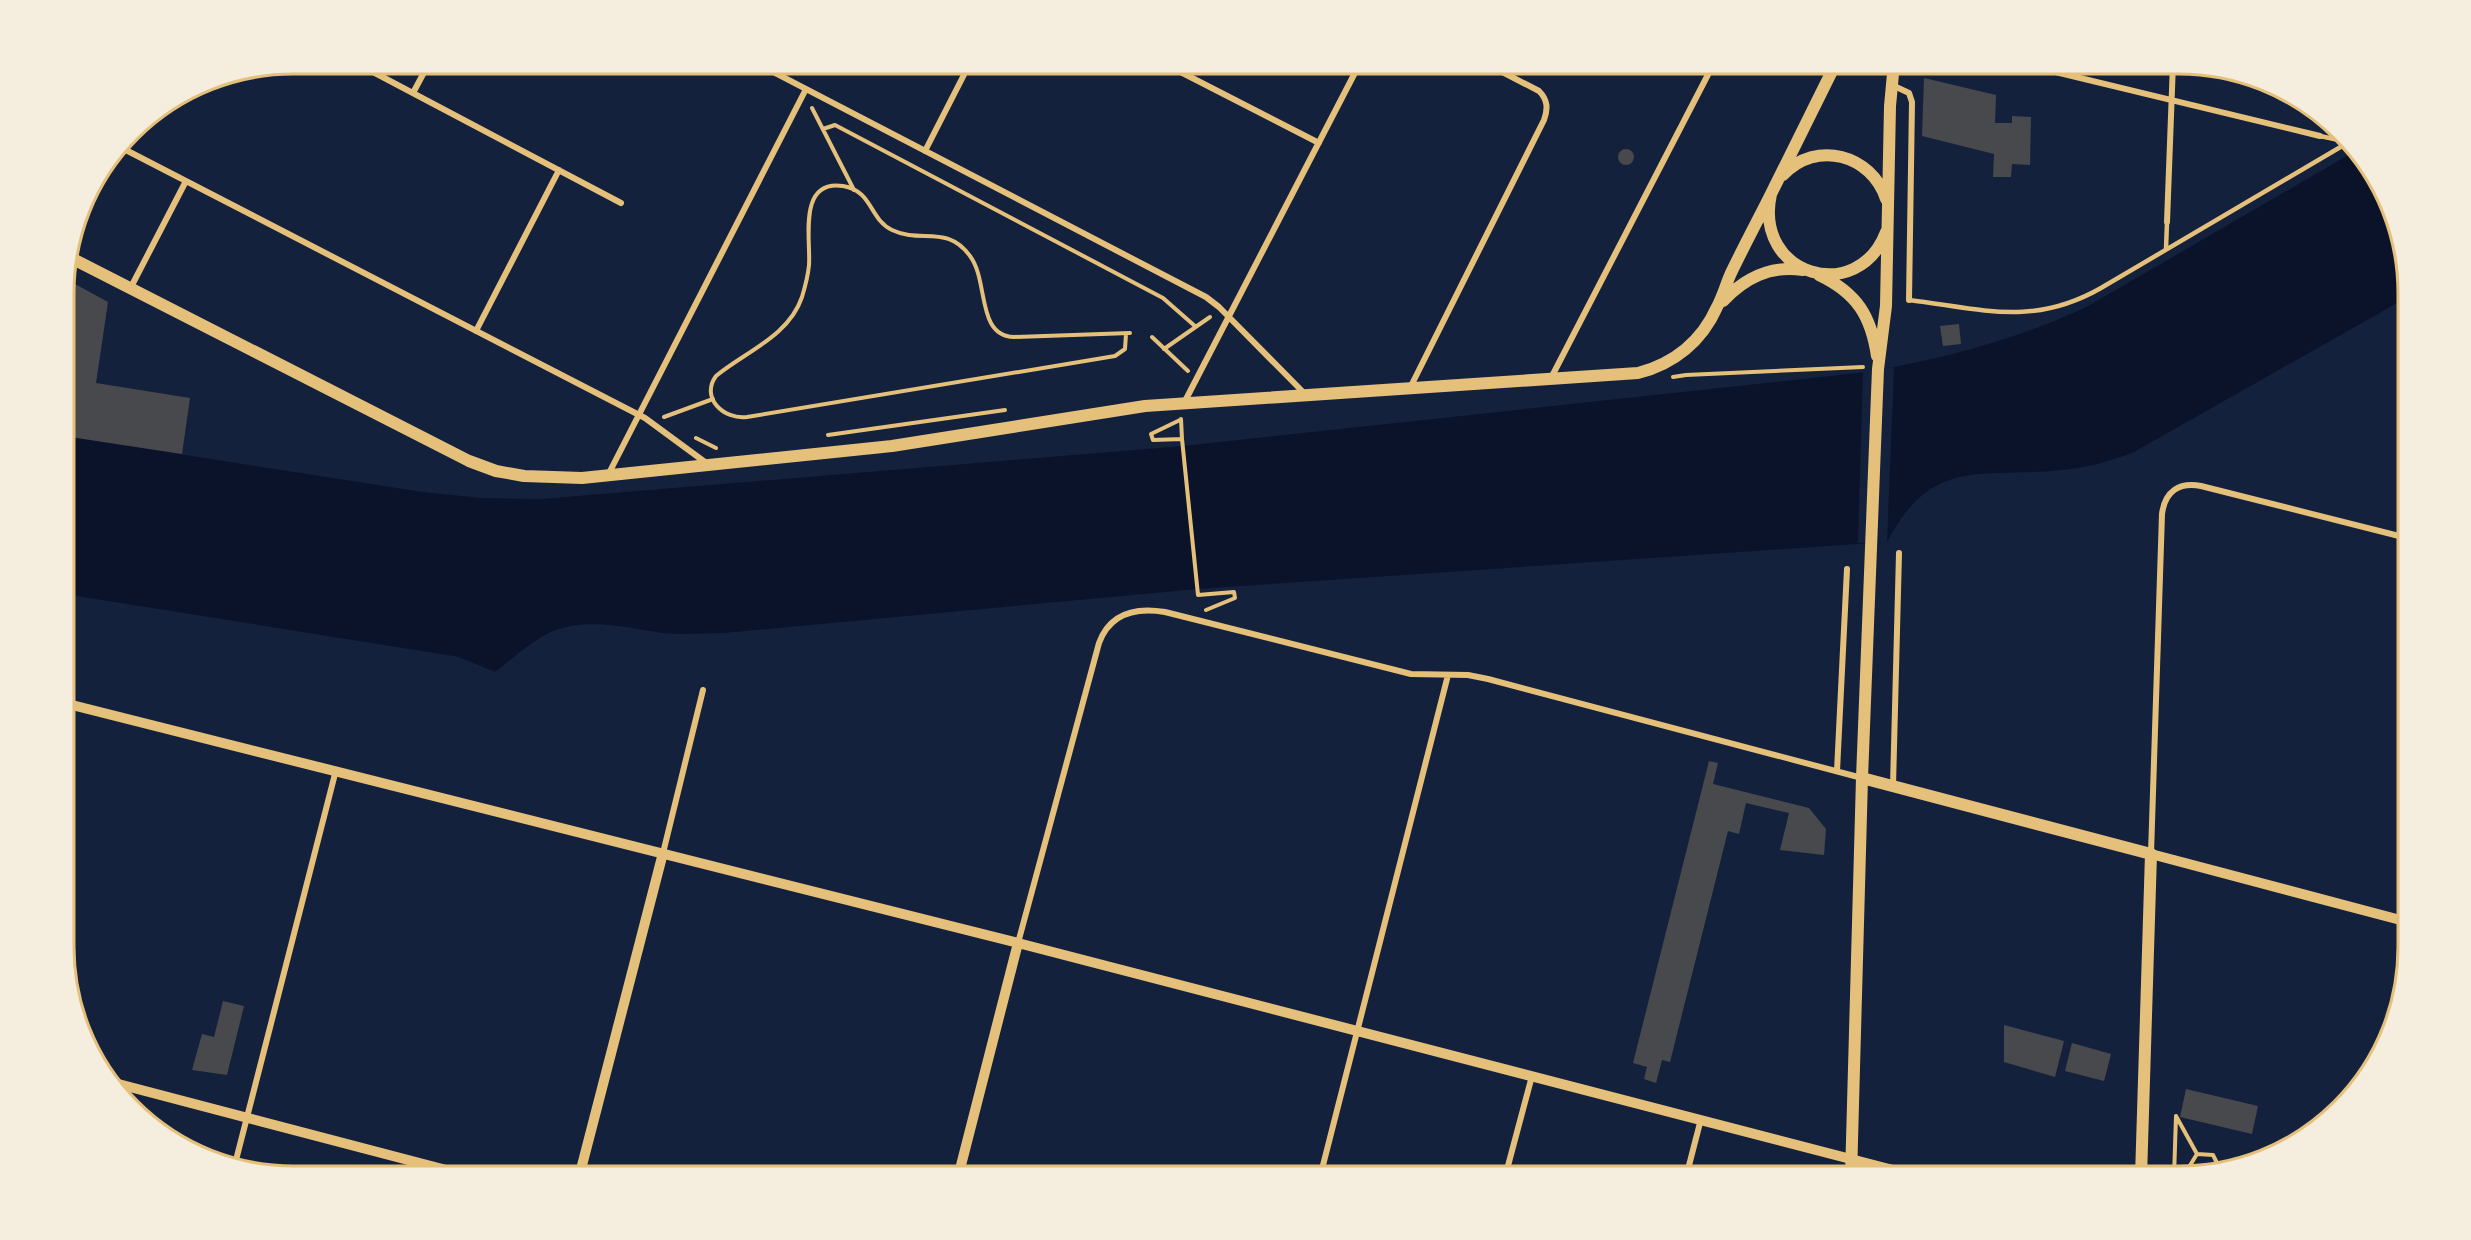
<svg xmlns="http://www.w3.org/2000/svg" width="2471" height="1240" font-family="Georgia,serif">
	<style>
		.water { fill: #0b132b }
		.pier { fill: #14213d }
		.building { fill: #48494c }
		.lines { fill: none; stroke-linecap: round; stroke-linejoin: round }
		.path { stroke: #e5c07b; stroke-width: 4 }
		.service { stroke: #e5c07b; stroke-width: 4.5 }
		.minor { stroke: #e5c07b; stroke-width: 6 }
		.tertiary { stroke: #e5c07b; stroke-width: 10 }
		.secondary { stroke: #e5c07b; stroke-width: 12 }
		.rim { fill: none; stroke: #e5c07b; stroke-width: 3 }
	</style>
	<rect width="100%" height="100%" fill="#14213d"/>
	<path class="water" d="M 2357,150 L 2369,165 L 2406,263 L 2406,298 L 2134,452 C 2111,461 2087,468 2062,470 C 1981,479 1933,455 1887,542 L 1198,589 L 723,633 C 703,633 682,635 662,633 C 628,628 591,618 556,630 C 534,638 514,658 495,672 L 459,657 L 64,594 L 64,436 L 423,492 L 482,498 L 541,499 L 1183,446 L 1867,372 C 1943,359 2020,339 2090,305 Z"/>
	<path class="pier" d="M 1894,367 L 1887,542 L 1858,543 L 1863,372 Z"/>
	<path class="building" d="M 1924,78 L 1996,95 L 1995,123 L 2012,123 L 2012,116 L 2031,117 L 2030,165 L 2012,164 L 2011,177 L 1993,177 L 1994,154 L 1922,136 Z
		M1618 157a8 8 0 1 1 16 0a8 8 0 1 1-16 0Z
		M 64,278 L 108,302 L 96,383 L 190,398 L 182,454 L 64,436 Z
		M 1959,324 L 1961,344 L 1943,346 L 1940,326 Z
		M 1709,761 L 1718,763 L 1713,784 L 1809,808 L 1826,829 L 1824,855 L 1780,850 L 1789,813 L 1746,803 L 1739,834 L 1728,831 L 1670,1062 L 1662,1060 L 1656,1083 L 1644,1079 L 1647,1067 L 1633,1063 Z
		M 223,1001 L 244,1006 L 227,1075 L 192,1070 L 202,1034 L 214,1037 Z
		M 2004,1025 L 2064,1041 L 2055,1077 L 2004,1062 Z
		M 2072,1043 L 2111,1054 L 2104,1081 L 2065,1071 Z
		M 2186,1089 L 2258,1106 L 2252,1134 L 2180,1117 Z"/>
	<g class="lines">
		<path class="path" d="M 812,108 L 854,190
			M 823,129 L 835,125 L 1163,298 L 1196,327
			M 1126,334 L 1125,349 L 1115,356 L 747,417 C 724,420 700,398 716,376 C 745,352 789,336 802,297 C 805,287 808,276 809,265 C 811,241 797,179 843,186 C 873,191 869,219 892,230 C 921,244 947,224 970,256 C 989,281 976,336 1014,337 L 1130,333
			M 1152,337 L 1188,371
			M 1164,349 L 1210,317
			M 1673,377 L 1686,375 L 1863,367
			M 664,417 L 713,399
			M 1181,419 L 1182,439
			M 1180,420 L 1151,434 L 1153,440 L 1182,439 L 1198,595 L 1234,592 L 1235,598 L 1206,610
			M 828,435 L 1005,410
			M 696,438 L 716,448
			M 2176,1116 L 2197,1154
			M 2174,1177 L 2176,1116
			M 2193,1177 L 2189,1167 L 2197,1154 L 2213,1155 L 2220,1169 L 2218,1172"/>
		<path class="service" d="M 2320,136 L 2348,142
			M 2166,249 L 2167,222
			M 1909,300 C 1982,309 2033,327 2101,288 L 2349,142"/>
		<path class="minor" d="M 356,63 L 621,203
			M 756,63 L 1206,297 L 1219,307 L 1306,395
			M 1163,63 L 1319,143
			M 2018,63 L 2320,136
			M 1892,85 L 1909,93 L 1912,102 L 1909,300
			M 413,93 L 429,63
			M 120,147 L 645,418 L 709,465
			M 925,151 L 970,63
			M 2167,222 L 2173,63
			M 130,289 L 186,181
			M 476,331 L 559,170
			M 1550,380 L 1714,63
			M 1410,388 L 1544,120 C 1548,109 1548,100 1539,91 L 1485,63
			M 1184,403 L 1360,63
			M 608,475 L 806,89
			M 1837,771 L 1847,569
			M 1893,786 L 1899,553
			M 663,853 L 703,690
			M 2151,854 L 2162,514 C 2165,491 2179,482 2201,486 L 2407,538
			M 1018,943 L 1099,643 C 1110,613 1135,607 1165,612 L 1411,674 L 1468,675 L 1488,679 L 1862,778
			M 235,1164 L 336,770
			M 1320,1177 L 1448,675
			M 1505,1177 L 1532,1076
			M 1686,1177 L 1701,1119"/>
		<path class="tertiary" d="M 64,703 L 1018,943 L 1920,1177
			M 2151,854 L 2408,922
			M 107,1081 L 473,1177
			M 579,1177 L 663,853
			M 958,1177 L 1018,943"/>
		<path class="secondary" d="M 1836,63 L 1771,194 C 1753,276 1858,306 1886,232
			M 1783,175 C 1816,139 1872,155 1886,199
			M 69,257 L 469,461 L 496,471 L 524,476 L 582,478 L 892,446 L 1145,406 L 1638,373 C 1674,364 1702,341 1717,307 C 1723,296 1726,284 1731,273 C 1744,246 1758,220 1771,194
			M 1819,275 C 1857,293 1871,316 1877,356
			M 1723,301 C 1745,278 1770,265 1803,270
			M 1862,778 L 2151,854 L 2141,1177
			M 1851,1177 L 1862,778 L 1878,369 L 1886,306 L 1890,106 L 1894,63"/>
	</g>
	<path d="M0 0H2471V1240H0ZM293 74H2179A219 219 0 0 1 2398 293V947A219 219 0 0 1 2179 1166H293A219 219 0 0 1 74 947V293A219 219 0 0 1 293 74Z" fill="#f5edde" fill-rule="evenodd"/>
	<path class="rim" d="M293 74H2179A219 219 0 0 1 2398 293V947A219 219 0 0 1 2179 1166H293A219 219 0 0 1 74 947V293A219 219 0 0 1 293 74Z"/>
</svg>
